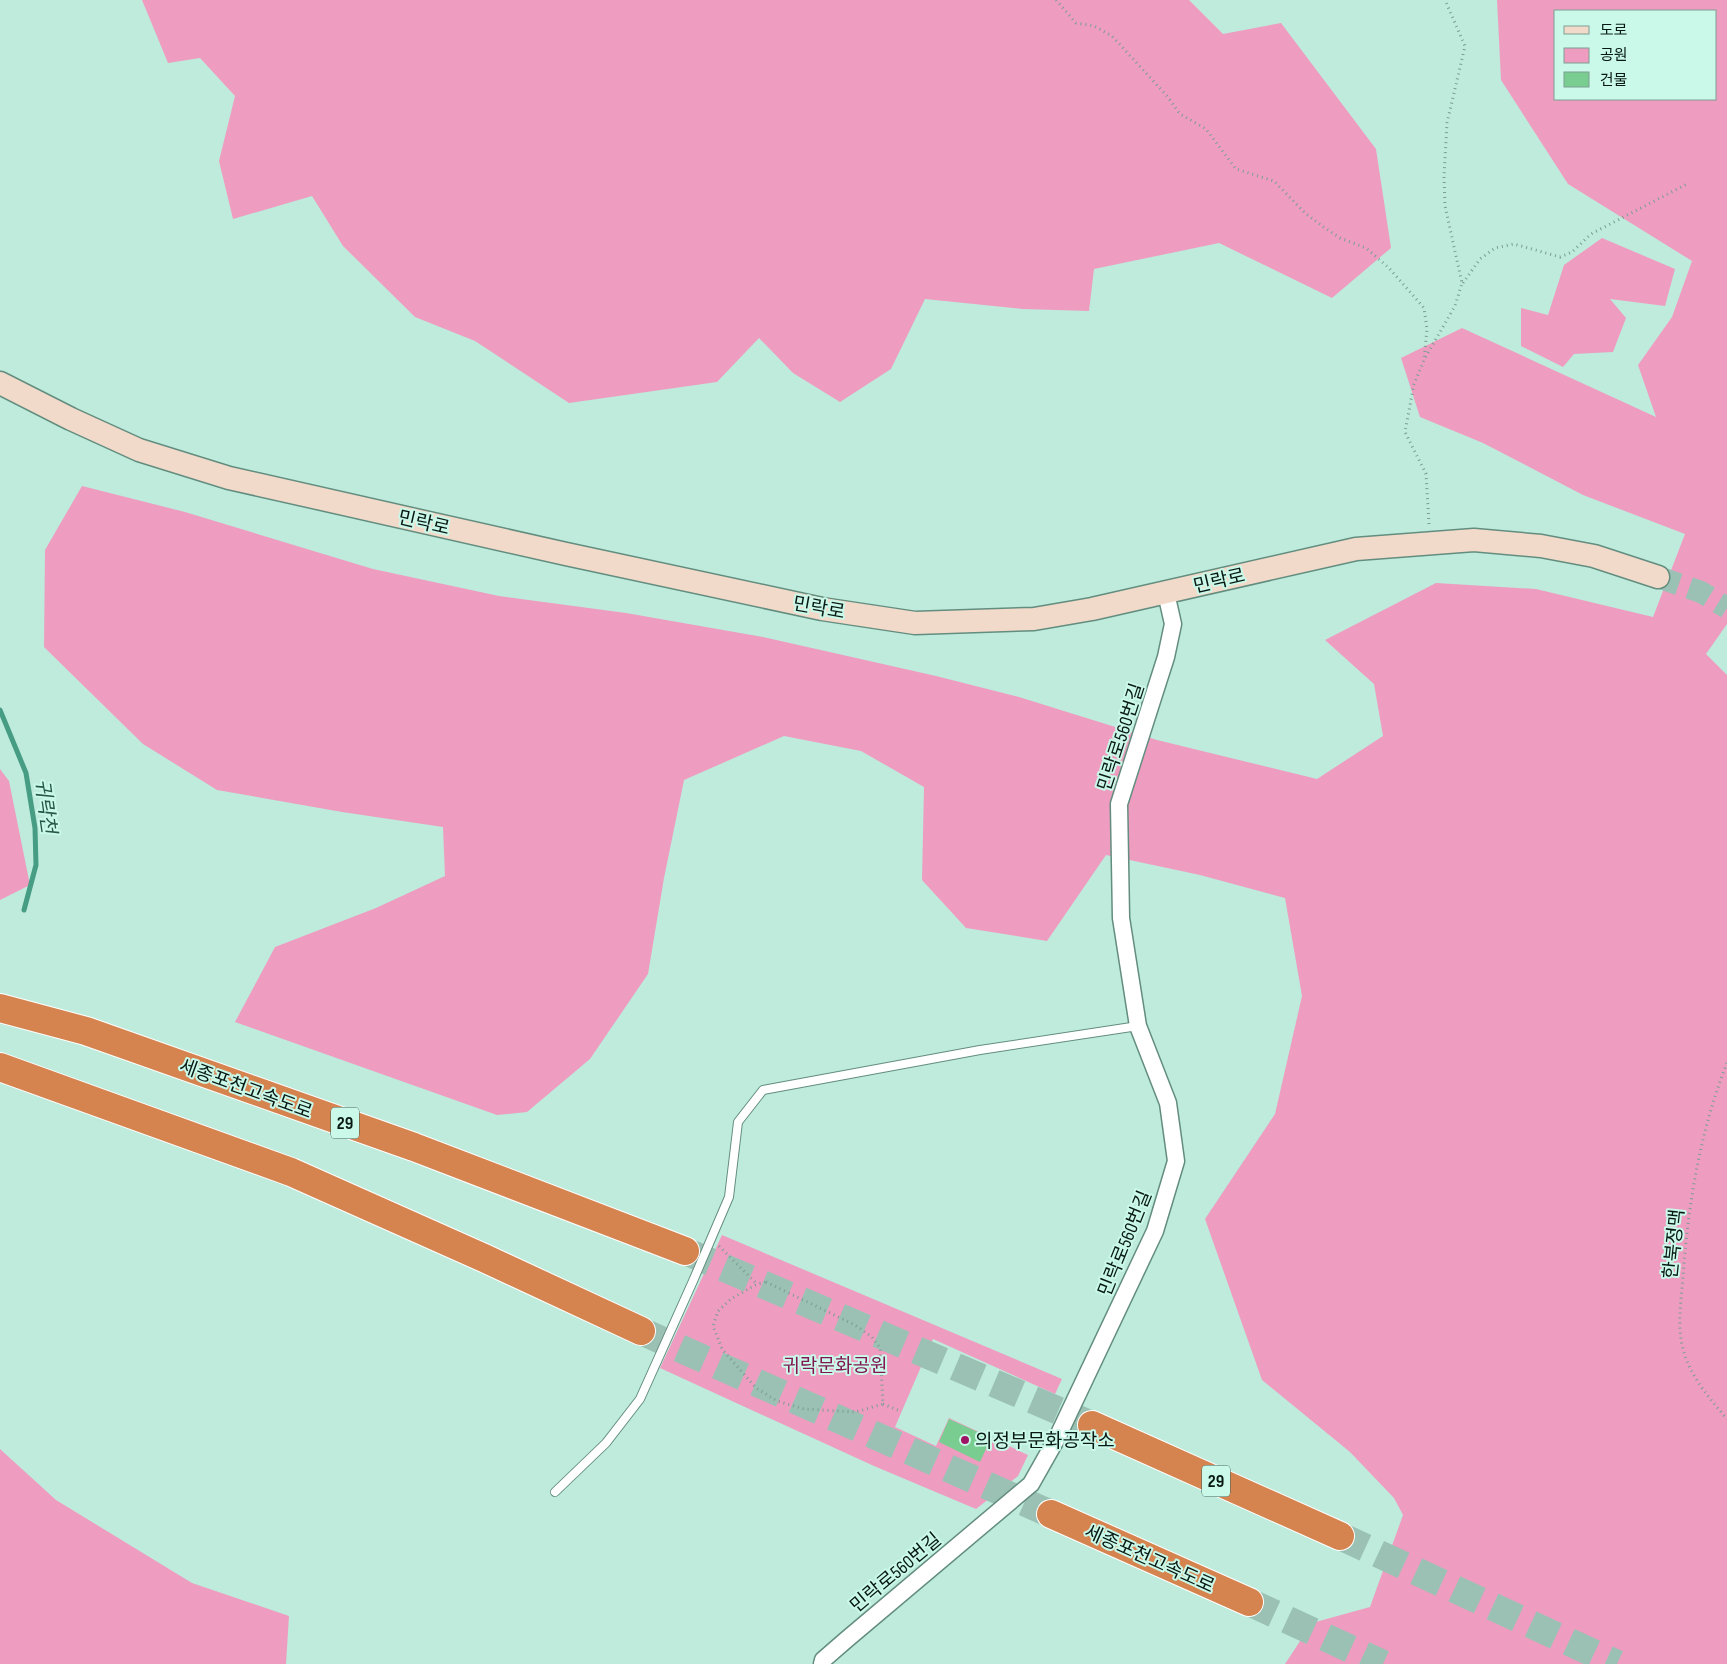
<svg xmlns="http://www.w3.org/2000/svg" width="1727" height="1664" font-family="'Sofia Sans Condensed','Noto Sans KR',sans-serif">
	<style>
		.green { fill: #ee9dc0; fill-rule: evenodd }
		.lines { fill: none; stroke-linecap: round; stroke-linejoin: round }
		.stream { stroke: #469d84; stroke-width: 5 }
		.building { fill: #7acd91 }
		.secondary-tunnel { stroke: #9ac1b4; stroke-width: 22; stroke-dasharray: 22 11; stroke-linecap: butt }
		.motorway-tunnel { stroke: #9ac1b4; stroke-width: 28; stroke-dasharray: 28 14; stroke-linecap: butt }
		.service-casing { stroke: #638d7f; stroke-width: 10 }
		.minor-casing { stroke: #638d7f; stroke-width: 19 }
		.secondary-casing { stroke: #638d7f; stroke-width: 25 }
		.motorway-casing { stroke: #fff; stroke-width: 30 }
		.path { stroke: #7b9d92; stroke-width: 3; stroke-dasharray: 1 4; stroke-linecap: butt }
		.service { stroke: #fff; stroke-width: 8 }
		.minor { stroke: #fff; stroke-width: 16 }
		.secondary { stroke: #f2daca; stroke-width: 22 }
		.motorway { stroke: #d58450; stroke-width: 28 }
		.poi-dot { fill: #9d1464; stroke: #cbf9e9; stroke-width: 2 }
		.labels { text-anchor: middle; stroke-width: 4; stroke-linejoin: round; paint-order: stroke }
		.shield { fill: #cbf9e9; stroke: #425c54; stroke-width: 1 }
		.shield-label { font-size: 18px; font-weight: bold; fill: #081914 }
		.street-label { font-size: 19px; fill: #081914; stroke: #cbf9e9 }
		.park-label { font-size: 19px; fill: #801852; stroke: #cbf9e9 }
		.poi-label { font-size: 19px; fill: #081914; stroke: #cbf9e9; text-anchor: start }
		.water-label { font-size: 20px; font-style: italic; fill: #265849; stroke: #cbf9e9 }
	</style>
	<rect width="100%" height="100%" fill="#beebdc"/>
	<path class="green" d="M 142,0 L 1189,0 L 1223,34 L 1281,23 L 1376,149 L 1391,248 L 1332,298 L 1219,243 L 1094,269 L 1089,311 L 1023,309 L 925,299 L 891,369 L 840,402 L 793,373 L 759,338 L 717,382 L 569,403 L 475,341 L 415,317 L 343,246 L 312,196 L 233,219 L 219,161 L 235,96 L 200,58 L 168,63 Z
		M 1497,0 L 1727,0 L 1727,624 L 1706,654 L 1727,675 L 1727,1664 L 1285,1664 L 1312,1623 L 1370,1607 L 1403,1515 L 1394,1498 L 1350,1452 L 1262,1380 L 1205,1219 L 1275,1114 L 1302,996 L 1285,898 L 1200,875 L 1106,855 L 1047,941 L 966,928 L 922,880 L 924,787 L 861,751 L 784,736 L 684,780 L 664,878 L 648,974 L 590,1059 L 527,1112 L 497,1115 L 235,1022 L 275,947 L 376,908 L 445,876 L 443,827 L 342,812 L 217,790 L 143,744 L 44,647 L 45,550 L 82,486 L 185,512 L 373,569 L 499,596 L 626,613 L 763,637 L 936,676 L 1019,697 L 1157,740 L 1317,779 L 1383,736 L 1374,684 L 1325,640 L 1436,583 L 1536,589 L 1653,617 L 1685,534 L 1583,495 L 1483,443 L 1420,417 L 1401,358 L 1462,328 L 1656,417 L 1638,365 L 1672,317 L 1692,261 L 1568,184 L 1501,80 ZM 1556,11 L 1716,11 L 1716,99 L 1556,99 Z
		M 1602,238 L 1675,269 L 1665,306 L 1610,299 L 1626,318 L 1613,352 L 1574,354 L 1563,367 L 1521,346 L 1521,308 L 1548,315 L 1564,265 Z
		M 0,769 L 9,781 L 30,885 L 0,900 Z
		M 722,1235 L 1062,1379 L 1055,1394 L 933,1339 L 895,1427 L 936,1446 L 949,1418 L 1028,1455 L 1018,1476 L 976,1509 L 874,1466 L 660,1368 Z
		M 0,1449 L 56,1500 L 192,1583 L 289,1616 L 286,1664 L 0,1664 Z"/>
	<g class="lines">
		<path class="stream" d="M 0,710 L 26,773 L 35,828 L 36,865 L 24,910"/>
	</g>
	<path class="building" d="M 949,1419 L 991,1438 L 980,1462 L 939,1442 Z"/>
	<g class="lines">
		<path class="secondary-tunnel" d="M 1658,577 L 1701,592 L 1727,608"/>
		<path class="motorway-tunnel" d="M 685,1251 L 1092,1425
			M 641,1331 L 1051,1514
			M 1340,1536 L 1617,1664
			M 1249,1602 L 1383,1664"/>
		<defs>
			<path id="service" d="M 555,1492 L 606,1443 L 640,1399 L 693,1281 L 729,1197 L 738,1122 L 763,1090 L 980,1050 L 1138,1026"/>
			<path id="minor" d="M 822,1664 L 823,1660 L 846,1640 L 1031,1484 L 1057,1438 L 1155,1231 L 1176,1161 L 1168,1103 L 1138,1026 L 1121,918 L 1119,804 L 1166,657 L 1173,624 L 1166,593"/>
			<path id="secondary" d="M 0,383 L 71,419 L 139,450 L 229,478 L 566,554 L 822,609 L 915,623 L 1034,619 L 1092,609 L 1356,549 L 1474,540 L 1541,546 L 1594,556 L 1658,577"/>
			<path id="motorway" d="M 0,1008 L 86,1031 L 414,1147 L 685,1251
				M 0,1067 L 291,1172 L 484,1258 L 641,1331
				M 1092,1425 L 1340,1536
				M 1051,1514 L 1249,1602"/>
		</defs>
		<use href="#service" class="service-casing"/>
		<use href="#minor" class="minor-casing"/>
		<use href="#secondary" class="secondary-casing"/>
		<use href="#motorway" class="motorway-casing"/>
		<path class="path" d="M 1056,0 L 1076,23 L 1094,26 L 1112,36 L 1167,96 L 1180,114 L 1206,129 L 1236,169 L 1274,181 L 1305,213 L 1325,228 L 1340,238 L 1366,248 L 1389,268 L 1424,308 L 1427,329 L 1424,360
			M 1463,283 L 1480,259 L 1495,248 L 1514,244 L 1560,257 L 1572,252 L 1591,234 L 1687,184
			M 1429,524 L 1426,474 L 1405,432 L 1414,384 L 1425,358 L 1455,306 L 1462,283 L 1445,206 L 1444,176 L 1447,123 L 1465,46 L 1445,0
			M 1727,1063 C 1700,1131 1688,1205 1683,1277 C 1681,1301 1677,1326 1683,1349 C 1690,1376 1709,1398 1727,1419
			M 719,1246 L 757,1284
			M 766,1282 L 855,1325 L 872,1337 L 880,1348 L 883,1404 L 856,1412 L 804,1409 L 777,1401 L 756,1388 L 722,1349 L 713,1326 L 718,1311 L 731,1299 L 757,1284 Z
			M 883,1404 L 900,1411"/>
		<use href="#service" class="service"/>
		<use href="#minor" class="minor"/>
		<use href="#secondary" class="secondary"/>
		<use href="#motorway" class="motorway"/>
	</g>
	<circle class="poi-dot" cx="965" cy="1440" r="5"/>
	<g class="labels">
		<g class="shield">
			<rect x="331" y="1107.5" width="28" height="31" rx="4"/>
			<rect x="1202" y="1465.5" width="28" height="31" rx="4"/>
		</g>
		<g class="shield-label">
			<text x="345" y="1129">29</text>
			<text x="1216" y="1487">29</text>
		</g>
		<g class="street-label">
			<text transform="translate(424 522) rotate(13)" y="7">민락로</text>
			<text transform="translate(1219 580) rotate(-13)" y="7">민락로</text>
			<text transform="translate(819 607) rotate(10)" y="7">민락로</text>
			<text transform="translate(1120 737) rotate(-72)" y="7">민락로560번길</text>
			<text transform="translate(246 1088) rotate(20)" y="7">세종포천고속도로</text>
			<text transform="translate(1124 1243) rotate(-68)" y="7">민락로560번길</text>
			<text transform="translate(1673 1244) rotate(-84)" y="7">한북정맥</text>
			<text transform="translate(1150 1558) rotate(24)" y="7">세종포천고속도로</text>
			<text transform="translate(895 1572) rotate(-40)" y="7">민락로560번길</text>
		</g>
		<g class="park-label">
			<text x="835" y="1372">귀락문화공원</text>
		</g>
		<g class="poi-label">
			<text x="975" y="1447">의정부문화공작소</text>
		</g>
		<g class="water-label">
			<text transform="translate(46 806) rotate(82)" y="7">귀락천</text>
		</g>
	</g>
	<rect x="1554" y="10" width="162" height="90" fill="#cbf9e9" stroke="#7d9f94"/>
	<rect x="1564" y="26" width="25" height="8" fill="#f2daca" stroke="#7d9f94"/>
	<text x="1600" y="35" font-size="15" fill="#081914">도로</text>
	<rect x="1564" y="48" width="25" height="15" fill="#ee9dc0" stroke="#7d9f94"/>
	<text x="1600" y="60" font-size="15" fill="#081914">공원</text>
	<rect x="1564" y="72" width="25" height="15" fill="#7acd91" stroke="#7d9f94"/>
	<text x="1600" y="85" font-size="15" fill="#081914">건물</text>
</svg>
